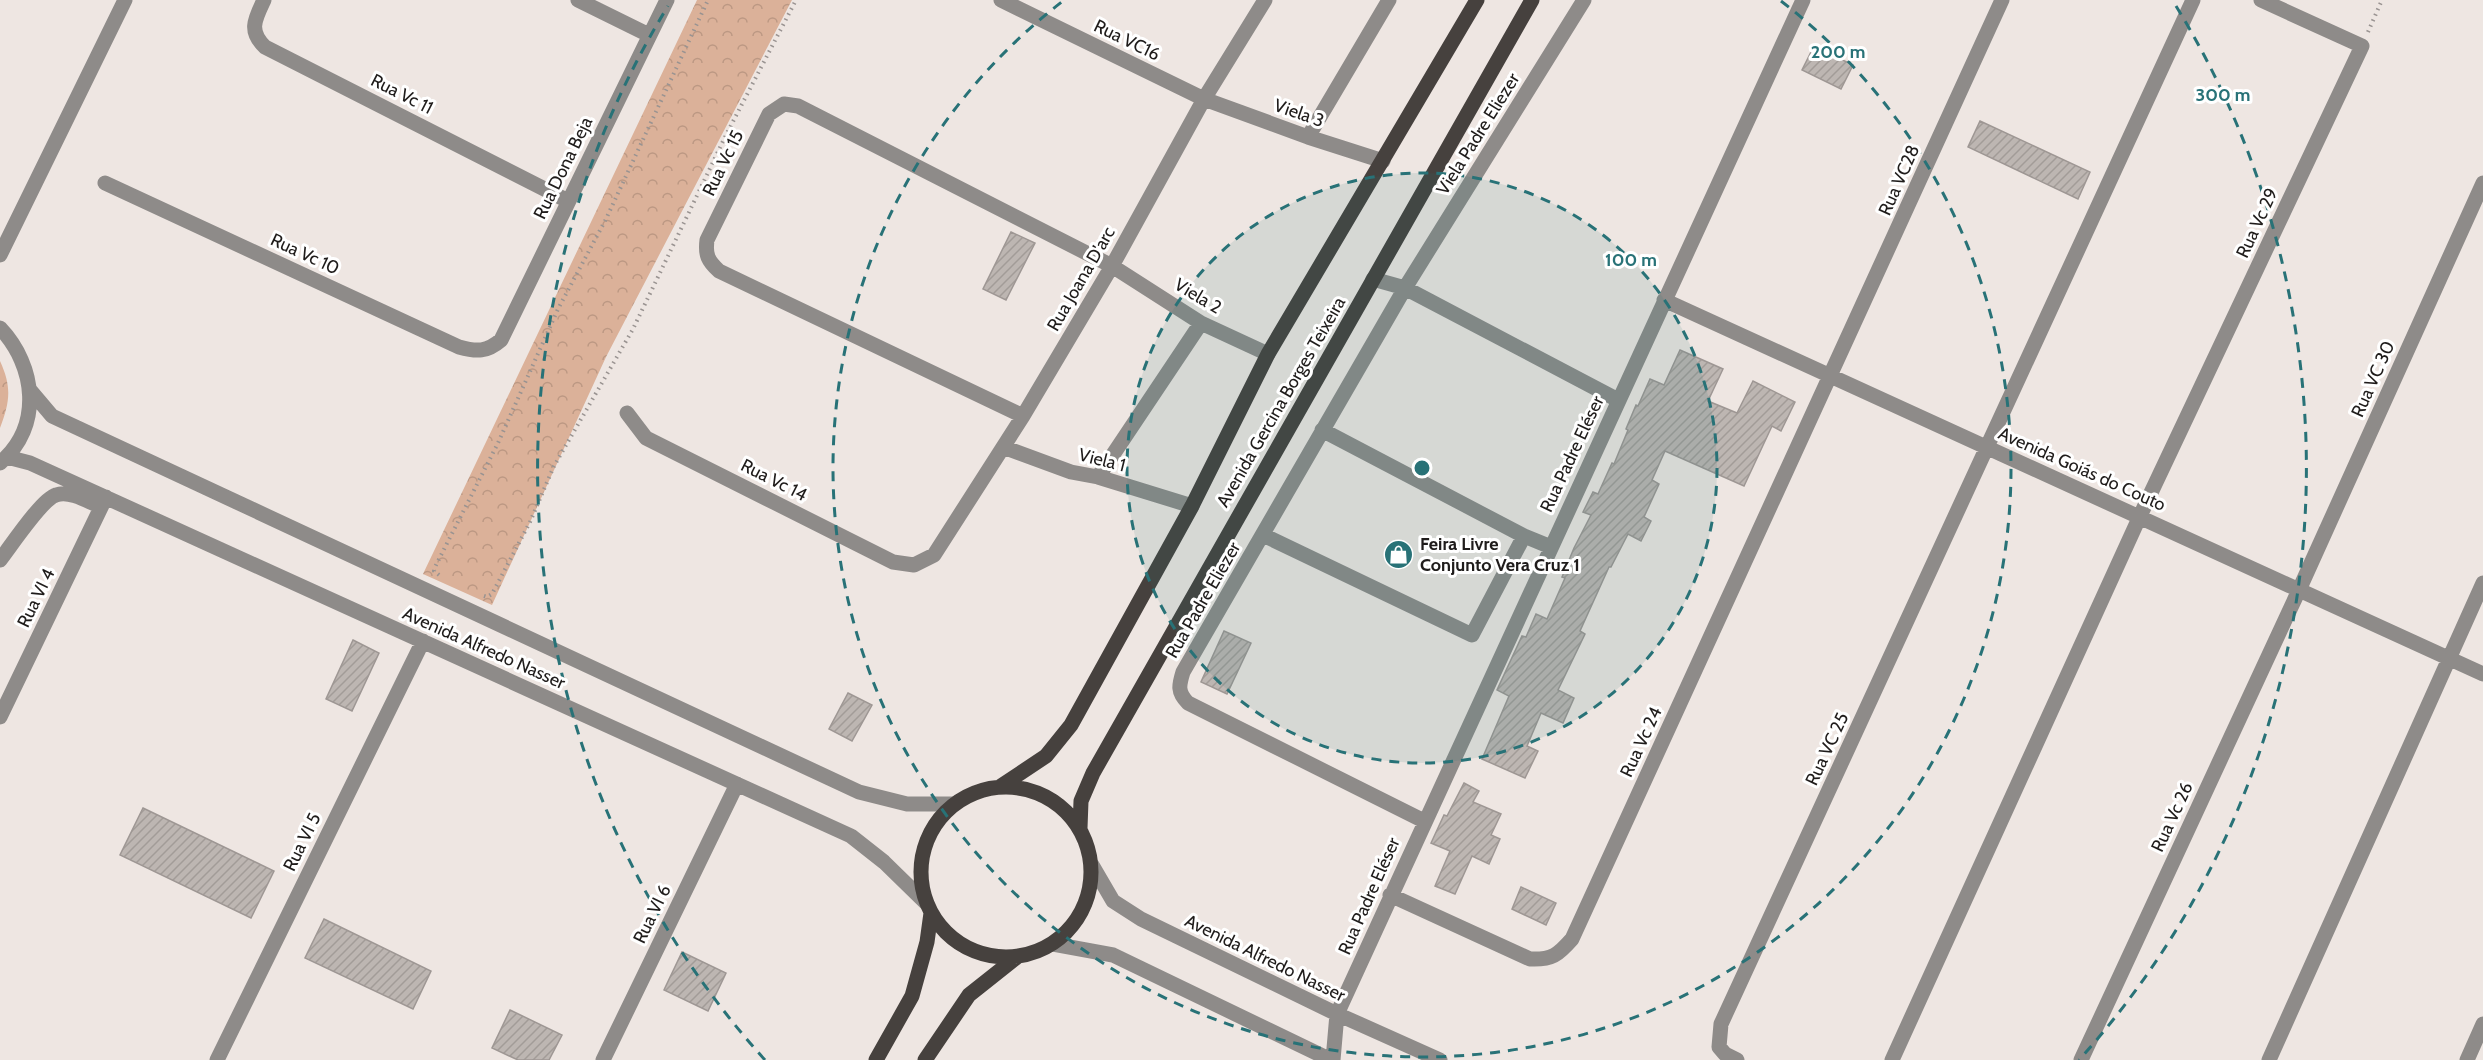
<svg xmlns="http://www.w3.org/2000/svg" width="2483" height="1060" font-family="Cabin,sans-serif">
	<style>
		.park { fill: url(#park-crowns) }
		.building { fill: url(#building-hatch); stroke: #9e9794; stroke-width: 1.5 }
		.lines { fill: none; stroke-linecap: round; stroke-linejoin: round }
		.path { stroke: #999391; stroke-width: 4; stroke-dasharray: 1.5 4.5; stroke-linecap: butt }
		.minor { stroke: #8e8b89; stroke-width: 15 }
		.major { stroke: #46413e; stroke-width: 15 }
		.ring { fill: none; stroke: #287277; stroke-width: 3; stroke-dasharray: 10 8 }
		.labels { text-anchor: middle; stroke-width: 6; stroke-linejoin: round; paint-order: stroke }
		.street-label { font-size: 18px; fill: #1f1c1b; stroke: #fff }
		.poi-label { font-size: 18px; font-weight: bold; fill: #1f1c1b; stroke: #fff; text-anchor: start }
		.centre { fill: #287277; stroke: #fff; stroke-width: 3 }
		.ring-label { font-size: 18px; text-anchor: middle; font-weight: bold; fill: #287277; stroke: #fff; stroke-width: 6; stroke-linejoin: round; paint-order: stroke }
	</style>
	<defs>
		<pattern id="park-crowns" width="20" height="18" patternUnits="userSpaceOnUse" patternTransform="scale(1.5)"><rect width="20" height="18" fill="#dbb199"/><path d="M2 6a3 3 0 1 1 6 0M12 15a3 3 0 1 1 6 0" fill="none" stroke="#bc9883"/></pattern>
		<pattern id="building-hatch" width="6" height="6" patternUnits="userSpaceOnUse" patternTransform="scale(1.5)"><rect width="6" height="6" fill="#bdb6b2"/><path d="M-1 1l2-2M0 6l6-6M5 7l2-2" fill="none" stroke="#a29c98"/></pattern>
	</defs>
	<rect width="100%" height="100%" fill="#eee6e2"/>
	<path class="park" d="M 697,0 L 792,0 L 606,357 L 492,605 L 423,574 Z
		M 0,361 C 12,387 10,402 0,428 Z"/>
	<path class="building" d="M 1814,46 L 1853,65 L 1841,89 L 1802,70 Z
		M 1980,121 L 2090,172 L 2078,199 L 1968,147 Z
		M 1011,232 L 1035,243 L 1006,300 L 983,289 Z
		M 1680,350 L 1723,369 L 1708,401 L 1737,413 L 1753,381 L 1795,402 L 1781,431 L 1772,426 L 1744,486 L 1665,451 L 1652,480 L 1659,484 L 1644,517 L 1651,521 L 1641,541 L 1628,534 L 1611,567 L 1609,567 L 1580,631 L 1585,634 L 1558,690 L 1574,698 L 1563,723 L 1541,713 L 1527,746 L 1538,751 L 1525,778 L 1482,759 L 1509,696 L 1497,690 L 1522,636 L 1526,637 L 1536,614 L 1547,619 L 1565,578 L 1562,577 L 1574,548 L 1591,515 L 1583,512 L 1593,492 L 1598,494 L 1612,463 L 1614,464 L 1628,430 L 1626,429 L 1636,405 L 1638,406 L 1650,379 L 1664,385 Z
		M 1224,631 L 1251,643 L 1227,694 L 1201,682 Z
		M 353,640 L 379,653 L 352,711 L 326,699 Z
		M 848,693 L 872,705 L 852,741 L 829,729 Z
		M 1464,783 L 1479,791 L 1473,802 L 1501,814 L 1491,835 L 1500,839 L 1489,864 L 1472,856 L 1455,894 L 1435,886 L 1450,851 L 1431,843 L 1444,815 L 1447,816 Z
		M 143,808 L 274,871 L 251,918 L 120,855 Z
		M 1521,887 L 1556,903 L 1546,925 L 1512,909 Z
		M 324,919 L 431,971 L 413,1009 L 305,958 Z
		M 682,952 L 726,973 L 708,1011 L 664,990 Z
		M 510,1010 L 562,1035 L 549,1060 L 518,1060 L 492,1048 Z"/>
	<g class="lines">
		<path class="path" d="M 2368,32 L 2382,0
			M 439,575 L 434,571 L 435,567 L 498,443 L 558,309 L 606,219 L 708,0
			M 484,596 L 487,597 L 492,594 L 530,522 L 554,466 L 633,329 L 726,135 L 796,0"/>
		<path class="minor" d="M 264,0 C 255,19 248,31 265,47 L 568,201
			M 578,0 L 649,35
			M 1001,0 L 1204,99 L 1308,137 L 1383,161
			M 1308,137 L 1389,0
			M 105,183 L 459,347 C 477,352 487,352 501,340 L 667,0
			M 0,255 L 125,0
			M 1373,279 L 1405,288 L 1618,400
			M 1664,300 L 2483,674
			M 0,328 C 36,366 43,426 0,463
			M 30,390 L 52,416 L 859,792 L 907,804 L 953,804
			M 627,413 L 646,438 L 893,562 L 914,565 L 934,555 L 1023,416 L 1112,266 L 1204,99 L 1265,0
			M 1023,416 L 719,271 C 708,261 705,255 707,240 L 769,114 L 784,104 L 798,106 L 1112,266 L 1201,323 L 1268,354
			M 1322,430 L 1524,536
			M 1003,447 L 1071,472 L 1098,477 L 1192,506
			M 7,457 L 30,463 L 851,836 L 884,862 L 927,904
			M 1098,477 L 1201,323
			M 1263,535 L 1472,635 L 1524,536 L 1551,547
			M 0,560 C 11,546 42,499 56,495 C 70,490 89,502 101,507
			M 0,717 L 106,497
			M 1424,821 L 1188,703 C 1177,692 1179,685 1183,672 L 1405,288 L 1584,0
			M 1092,865 L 1113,901 L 1141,919 L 1337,1014 L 1440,1060
			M 1390,895 L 1530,959 C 1552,960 1558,955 1572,939 L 2002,0
			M 1053,944 L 1113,955 L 1331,1060
			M 217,1060 L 423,641
			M 603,1060 L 737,784
			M 1333,1060 L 1337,1014 L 1803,0
			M 1737,1060 L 1725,1054 L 1719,1047 L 1721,1024 L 2193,0
			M 1892,1060 L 2140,516 L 2362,46 L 2261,0
			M 2081,1060 L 2299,590 L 2483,183
			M 2269,1060 L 2483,583
			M 2467,1060 L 2483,1024"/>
		<path class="major" d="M 1001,786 L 1046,756 L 1071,725 L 1192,506 L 1268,354 L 1477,0
			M921 872a85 85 0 1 1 170 0a85 85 0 1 1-170 0Z
			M 1080,828 L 1081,801 L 1093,773 L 1532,0
			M 876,1060 L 912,996 L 927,942 L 931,913
			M 925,1060 L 969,995 L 1017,957"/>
	</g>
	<circle cx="1422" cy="468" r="295" fill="#287277" fill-opacity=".12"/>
	<g class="ring">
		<circle cx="1422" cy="468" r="295"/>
		<path d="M1781 1A589 589 0 1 1 1063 1"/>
		<path d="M765 1060A884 884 0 0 1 668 6M2176 6A884 884 0 0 1 2079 1060"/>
	</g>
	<defs>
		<symbol id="shop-disc" viewBox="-11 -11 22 22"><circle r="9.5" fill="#287277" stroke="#fff"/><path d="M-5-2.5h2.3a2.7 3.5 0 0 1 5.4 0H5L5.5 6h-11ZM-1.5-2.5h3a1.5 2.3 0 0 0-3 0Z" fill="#fff"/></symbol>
	</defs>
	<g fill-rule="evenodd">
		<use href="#shop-disc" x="1382" y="538" width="33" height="33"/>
	</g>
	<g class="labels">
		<g class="street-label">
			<text transform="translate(1127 40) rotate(26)" y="6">Rua VC16</text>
			<text transform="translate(402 94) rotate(27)" y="6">Rua Vc 11</text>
			<text transform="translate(1299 113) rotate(19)" y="6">Viela 3</text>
			<text transform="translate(1478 134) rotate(-58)" y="6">Viela Padre Eliezer</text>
			<text transform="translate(723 163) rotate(-64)" y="6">Rua Vc 15</text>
			<text transform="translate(563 168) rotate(-64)" y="6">Rua Dona Beja</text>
			<text transform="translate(1899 180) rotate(-66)" y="6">Rua VC28</text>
			<text transform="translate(2257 223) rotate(-65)" y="6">Rua Vc 29</text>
			<text transform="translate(305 254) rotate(25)" y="6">Rua Vc 10</text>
			<text transform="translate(1081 279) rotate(-60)" y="6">Rua Joana D'arc</text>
			<text transform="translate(1198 296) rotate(31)" y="6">Viela 2</text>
			<text transform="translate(2373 379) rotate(-66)" y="6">Rua VC 30</text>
			<text transform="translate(1281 402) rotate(-60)" y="6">Avenida Gercina Borges Teixeira</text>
			<text transform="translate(1572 454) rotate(-65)" y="6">Rua Padre Eléser</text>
			<text transform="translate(1102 460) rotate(14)" y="6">Viela 1</text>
			<text transform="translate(2082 469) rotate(24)" y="6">Avenida Goiás do Couto</text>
			<text transform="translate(774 480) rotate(27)" y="6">Rua Vc 14</text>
			<text transform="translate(36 598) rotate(-64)" y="6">Rua VI 4</text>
			<text transform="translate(1203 600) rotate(-60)" y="6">Rua Padre Eliezer</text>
			<text transform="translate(484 648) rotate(24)" y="6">Avenida Alfredo Nasser</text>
			<text transform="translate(1641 742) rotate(-65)" y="6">Rua Vc 24</text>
			<text transform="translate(1827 749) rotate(-65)" y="6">Rua VC 25</text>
			<text transform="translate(2172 817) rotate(-65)" y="6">Rua Vc 26</text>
			<text transform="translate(302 842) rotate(-64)" y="6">Rua VI 5</text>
			<text transform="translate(1369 896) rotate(-66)" y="6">Rua Padre Eléser</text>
			<text transform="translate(652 914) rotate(-64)" y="6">Rua VI 6</text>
			<text transform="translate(1265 958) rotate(26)" y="6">Avenida Alfredo Nasser</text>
		</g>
		<g class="poi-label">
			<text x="1420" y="550">Feira Livre<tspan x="1420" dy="21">Conjunto Vera Cruz 1</tspan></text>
		</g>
	</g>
	<circle cx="1422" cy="468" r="9" class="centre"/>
	<g class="ring-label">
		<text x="1838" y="58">200 m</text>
		<text x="2223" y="101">300 m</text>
		<text x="1631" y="266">100 m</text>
	</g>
</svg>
